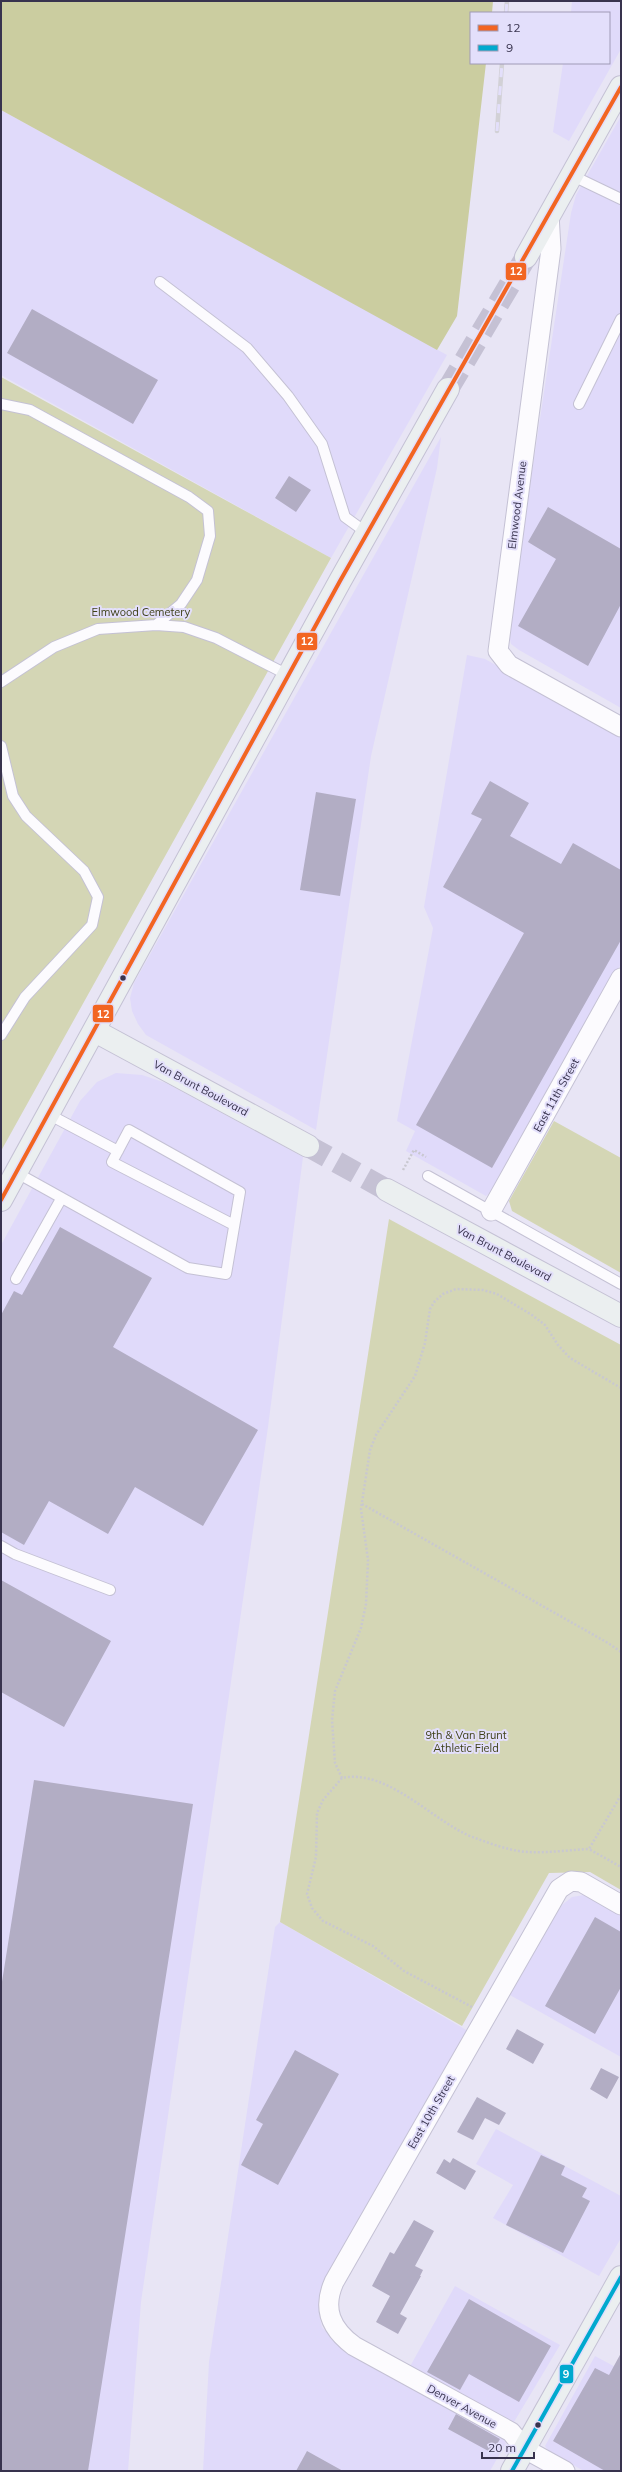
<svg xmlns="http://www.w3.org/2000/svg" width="622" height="2472" font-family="Mulish,sans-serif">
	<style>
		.built { fill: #e0dafa }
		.green { fill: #d4d6b5 }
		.forest { fill: #cbcda0 }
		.building { fill: #b2adc4 }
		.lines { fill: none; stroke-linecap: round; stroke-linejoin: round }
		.secondary-tunnel { stroke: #c5c1d4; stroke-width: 22; stroke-dasharray: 22 11; stroke-linecap: butt }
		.lane-casing { stroke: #c4c1d4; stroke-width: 12 }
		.street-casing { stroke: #c4c1d4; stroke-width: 21 }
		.secondary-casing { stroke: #c4c1d4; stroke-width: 24 }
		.path { stroke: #c9c8d0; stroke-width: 2.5; stroke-dasharray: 2 2; stroke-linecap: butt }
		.lane { stroke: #fcfbfe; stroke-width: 10 }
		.street { stroke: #fcfbfe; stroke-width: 19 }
		.secondary { stroke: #ebeff0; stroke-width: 22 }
		.rail-casing { stroke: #d2d1d6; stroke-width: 4.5 }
		.rail { stroke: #e3dffb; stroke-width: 3; stroke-dasharray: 9; stroke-linecap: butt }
		.bus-1-casing { stroke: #e3dffb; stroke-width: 7 }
		.bus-2-casing { stroke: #e3dffb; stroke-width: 7 }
		.bus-1 { stroke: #f26522; stroke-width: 4 }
		.bus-2 { stroke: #00a9ce; stroke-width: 4 }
		.bus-dot { fill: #38334e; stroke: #e3dffb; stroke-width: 1.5 }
		.labels { text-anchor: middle; stroke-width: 4; stroke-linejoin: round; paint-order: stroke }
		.street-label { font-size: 11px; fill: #38334e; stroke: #e3dffb }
		.park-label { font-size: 11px; fill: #3e4018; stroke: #e3dffb }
		.line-badge { stroke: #e3dffb; stroke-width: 1.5 }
		.badge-label { font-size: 11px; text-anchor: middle; font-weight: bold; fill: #fff }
	</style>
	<rect width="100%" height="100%" fill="#e8e5f5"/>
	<path class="built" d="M 572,1 L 621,1 L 621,49 L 569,141 L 553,132 L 563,63 L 609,63 L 609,13 L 571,13 Z
		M 1,110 L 447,355 L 331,558 L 1,375 Z
		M 621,116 L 621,708 L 519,650 L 511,644 L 508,631 L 571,213 L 576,195 Z
		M 441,437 L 437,468 L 371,756 L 316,1130 L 146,1035 L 138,1024 L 132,1011 L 130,998 L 134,983 Z
		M 467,655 L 485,659 L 621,735 L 621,964 L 494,1190 L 486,1196 L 406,1151 L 415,1131 L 397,1121 L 433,928 L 424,907 Z
		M 116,1073 L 142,1075 L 166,1083 L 303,1157 L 268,1427 L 141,2302 L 128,2471 L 1,2471 L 1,1245 L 80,1101 L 97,1082 Z
		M 584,1895 L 621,1916 L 621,2057 L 508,1994 L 562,1905 L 572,1897 Z
		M 280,1922 L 468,2031 L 319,2300 L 319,2313 L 322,2327 L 334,2341 L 501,2436 L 506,2443 L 490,2471 L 203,2471 L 209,2362 L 275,1927 Z
		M 496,2129 L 621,2196 L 621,2238 L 599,2276 L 493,2218 L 513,2185 L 476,2164 Z
		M 455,2286 L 560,2345 L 514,2422 L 509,2424 L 408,2370 Z
		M 595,2356 L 621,2370 L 621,2471 L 584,2471 L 549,2452 L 545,2446 Z"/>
	<path class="green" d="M 1,377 L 331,558 L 1,1151 Z
		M 554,1121 L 621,1158 L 621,1273 L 512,1211 L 509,1201 Z
		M 389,1219 L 621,1345 L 621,1890 L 590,1872 L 549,1873 L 462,2026 L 280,1922 Z"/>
	<path class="forest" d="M 1,1 L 493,1 L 492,13 L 471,13 L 471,63 L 486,63 L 457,316 L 437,350 L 1,110 Z"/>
	<path class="building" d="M 32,309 L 158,380 L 133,424 L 7,353 Z
		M 289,476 L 311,490 L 296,512 L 275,498 Z
		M 548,507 L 621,549 L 621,604 L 588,666 L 518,626 L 556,559 L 528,542 Z
		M 490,781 L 529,803 L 510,836 L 561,864 L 573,843 L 621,870 L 621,940 L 492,1168 L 416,1125 L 524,933 L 443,887 L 482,819 L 471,814 Z
		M 316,792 L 356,799 L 340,896 L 300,890 Z
		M 60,1227 L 152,1278 L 113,1347 L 258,1430 L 203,1526 L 135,1487 L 108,1534 L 49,1501 L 24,1545 L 1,1532 L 1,1315 L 14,1291 L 22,1295 Z
		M 1,1580 L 111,1641 L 64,1727 L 1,1692 Z
		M 34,1780 L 193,1804 L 88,2471 L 1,2471 L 1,1988 Z
		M 595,1917 L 621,1932 L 621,1987 L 595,2034 L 545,2006 Z
		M 517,2029 L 544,2044 L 533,2064 L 506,2049 Z
		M 295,2050 L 339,2074 L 278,2185 L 241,2165 L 263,2124 L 256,2120 Z
		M 601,2068 L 619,2077 L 607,2099 L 590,2089 Z
		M 477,2097 L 506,2113 L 499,2125 L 485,2118 L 473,2140 L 457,2132 Z
		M 541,2155 L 565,2166 L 561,2175 L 587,2188 L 582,2197 L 590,2201 L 563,2253 L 506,2225 Z
		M 453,2158 L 476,2171 L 465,2190 L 436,2173 L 444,2159 L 450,2163 Z
		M 414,2220 L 434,2231 L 415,2266 L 423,2270 L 420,2276 L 421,2276 L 400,2314 L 407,2318 L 398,2334 L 376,2322 L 390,2296 L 372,2286 L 390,2252 L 394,2254 Z
		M 469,2299 L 551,2346 L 519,2402 L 469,2374 L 460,2390 L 427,2372 Z
		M 621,2353 L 621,2471 L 605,2471 L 553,2441 L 595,2368 L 609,2375 Z
		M 456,2414 L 500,2439 L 492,2453 L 448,2429 Z
		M 307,2451 L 343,2471 L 296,2471 Z"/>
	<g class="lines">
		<path class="secondary-tunnel" d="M 448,389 L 526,257
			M 308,1146 L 387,1190"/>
		<defs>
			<path id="lane" d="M 571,175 L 621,199
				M 160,282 L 247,348 L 288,396 L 322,444 L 345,517 L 367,533
				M 1,404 L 30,410 L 189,497 L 208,511 L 210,536 L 197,580 L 181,604 L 156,625
				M 579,404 L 621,319
				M 1,682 L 54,647 L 98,629 L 156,625 L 184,627 L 216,638 L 288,675
				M 1,746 L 13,796 L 26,816 L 84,871 L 98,897 L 92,925 L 25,997 L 1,1035
				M 48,1114 L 118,1151
				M 17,1173 L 188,1268 L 226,1274 L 240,1192 L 129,1130 L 112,1162 L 234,1225
				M 428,1176 L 621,1284
				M 16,1279 L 61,1199
				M 1,1546 L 15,1554 L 110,1590"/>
			<path id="street" d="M 549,214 L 551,249 L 498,651 L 509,665 L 621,727
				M 491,1211 L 621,978
				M 565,2471 L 525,2449 L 511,2432 L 354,2346 C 331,2329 322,2309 334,2282 L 559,1889 L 571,1881 L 581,1882 L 621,1905"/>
			<path id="secondary" d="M 526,257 L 621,87
				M 95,1031 L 308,1146
				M 387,1190 L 621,1316
				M 1,1200 L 340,581 L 448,389
				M 512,2471 L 621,2277"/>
		</defs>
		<use href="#lane" class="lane-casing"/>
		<use href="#street" class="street-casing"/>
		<use href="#secondary" class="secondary-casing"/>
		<path class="path" d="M 403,1170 L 414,1150 L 426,1157
			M 362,1504 L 608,1643 L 621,1652
			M 342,1778 L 335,1763 L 332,1720 L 335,1691 L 361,1628 L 366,1604 L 368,1560 L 361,1509 L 370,1450 L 376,1435 L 415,1376 L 425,1343 L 430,1309 L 435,1301 L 443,1294 L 456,1289 L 483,1290 L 497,1294 L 532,1315 L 545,1325 L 558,1345 L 570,1358 L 621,1388
			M 621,1795 L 589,1849 L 621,1867
			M 472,2007 L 404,1971 L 373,1946 L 323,1921 L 312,1908 L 307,1894 L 316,1857 L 317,1813 L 323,1800 L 342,1778 C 389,1768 435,1824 475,1838 C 492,1844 510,1851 528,1852 C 548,1853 569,1850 589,1849"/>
		<use href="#lane" class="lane"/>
		<use href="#street" class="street"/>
		<use href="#secondary" class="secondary"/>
		<defs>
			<path id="rail" d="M 506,13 L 507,1
				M 497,131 L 502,63"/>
		</defs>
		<use href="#rail" class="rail-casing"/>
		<use href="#rail" class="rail"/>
		<defs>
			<path id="bus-1" d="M 1,1200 L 340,581 L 621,87"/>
			<path id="bus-2" d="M 512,2471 L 621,2277"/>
		</defs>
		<use href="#bus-1" class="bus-1-casing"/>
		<use href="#bus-2" class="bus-2-casing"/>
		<use href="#bus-1" class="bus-1"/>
		<use href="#bus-2" class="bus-2"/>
	</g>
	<g class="bus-dot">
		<circle cx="123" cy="978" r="3.5"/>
		<circle cx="538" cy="2425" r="3.5"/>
	</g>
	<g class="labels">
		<g class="street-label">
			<text transform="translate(517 505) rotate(-83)" y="4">Elmwood Avenue</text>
			<text transform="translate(201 1088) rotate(28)" y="4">Van Brunt Boulevard</text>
			<text transform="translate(556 1095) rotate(-61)" y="4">East 11th Street</text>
			<text transform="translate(504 1253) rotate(28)" y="4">Van Brunt Boulevard</text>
			<text transform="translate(431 2112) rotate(-60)" y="4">East 10th Street</text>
			<text transform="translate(462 2406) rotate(29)" y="4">Denver Avenue</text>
		</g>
		<g class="park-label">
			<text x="141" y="616">Elmwood Cemetery</text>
			<text x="466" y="1739">9th &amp; Van Brunt<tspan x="466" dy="13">Athletic Field</tspan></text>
		</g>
	</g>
	<g class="line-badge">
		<rect x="505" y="262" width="22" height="19" rx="4" fill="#f26522"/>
		<rect x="296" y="632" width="22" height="19" rx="4" fill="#f26522"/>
		<rect x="92" y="1004" width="22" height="19" rx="4" fill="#f26522"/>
		<rect x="559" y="2364" width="15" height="20" rx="4" fill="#00a9ce"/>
	</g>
	<g class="badge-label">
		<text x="516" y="275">12</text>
		<text x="307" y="645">12</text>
		<text x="103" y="1018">12</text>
		<text x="566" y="2378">9</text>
	</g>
	<rect width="622" height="2472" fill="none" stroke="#38334e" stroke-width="4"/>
	<rect x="470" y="12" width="140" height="52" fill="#e3dffb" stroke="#9f9ab6"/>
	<rect x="478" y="25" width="20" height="6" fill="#f26522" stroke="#9f9ab6"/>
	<text x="506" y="32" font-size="12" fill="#38334e">12</text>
	<rect x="478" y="45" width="20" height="6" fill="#00a9ce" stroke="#9f9ab6"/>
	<text x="506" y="52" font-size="12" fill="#38334e">9</text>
	<path d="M482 2452v6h52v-6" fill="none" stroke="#38334e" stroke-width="2"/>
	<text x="488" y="2452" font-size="12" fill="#38334e" stroke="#e3dffb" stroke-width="3" paint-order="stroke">20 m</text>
</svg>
